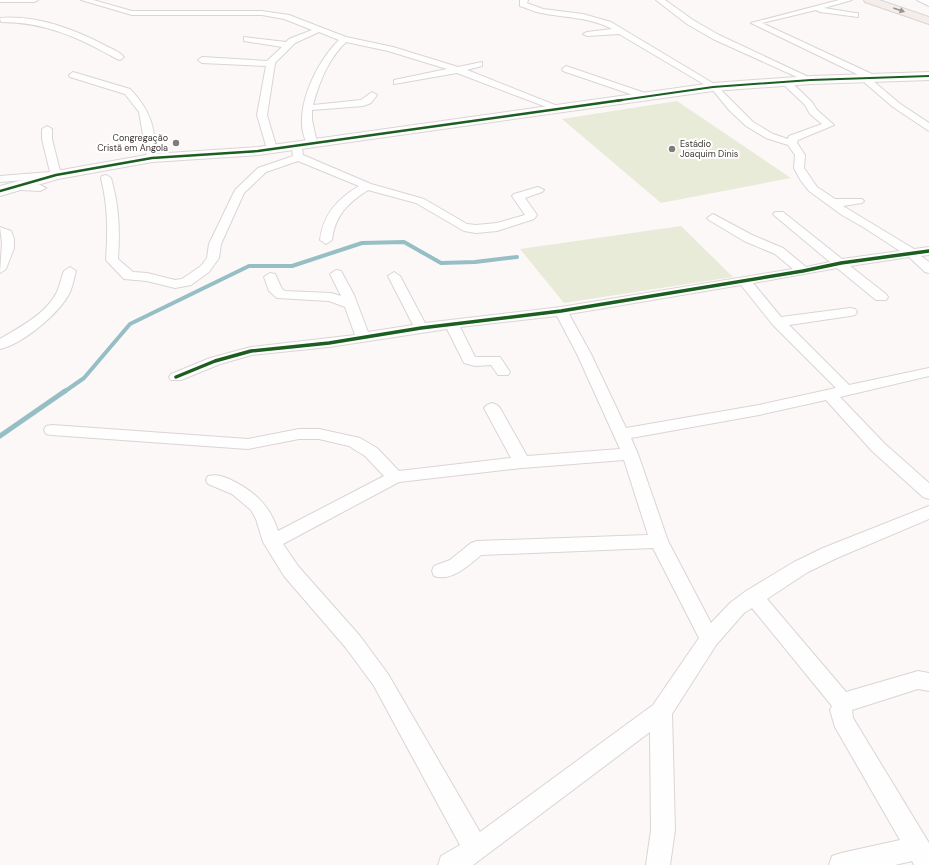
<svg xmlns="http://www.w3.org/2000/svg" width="929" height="865" font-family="'DM Sans',sans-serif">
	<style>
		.green { fill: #e9ebd9 }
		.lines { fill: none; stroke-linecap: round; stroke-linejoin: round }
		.stream-far1 { stroke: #95bfc5; stroke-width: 4 }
		.stream { stroke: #95bfc5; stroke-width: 5 }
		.street-casing { stroke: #dad5d4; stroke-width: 2 }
		.secondary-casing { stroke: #dad5d4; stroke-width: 2 }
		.primary-casing { stroke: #d8d5d4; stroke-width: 2 }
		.street { fill: #fffefe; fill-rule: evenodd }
		.secondary { fill: #fffefe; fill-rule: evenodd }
		.primary { fill: #f4ede9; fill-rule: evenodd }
		.cycleway-far2-casing { stroke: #fff; stroke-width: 3.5 }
		.cycleway-far1-casing { stroke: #fff; stroke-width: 4 }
		.cycleway-casing { stroke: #fff; stroke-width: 5.5 }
		.cycleway-far2 { stroke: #1b5e20; stroke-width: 2 }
		.cycleway-far1 { stroke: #1b5e20; stroke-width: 2.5 }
		.cycleway { stroke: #1b5e20; stroke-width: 3.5 }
		.oneway { fill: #9a9290 }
		.poi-dot { fill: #827b7a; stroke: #fff; stroke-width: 1.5 }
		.labels { text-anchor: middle; stroke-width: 4; stroke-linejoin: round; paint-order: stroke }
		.far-poi-label { font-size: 9px; fill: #403836; stroke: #fff; text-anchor: end }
	</style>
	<rect width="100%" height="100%" fill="#fcf8f7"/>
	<path class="green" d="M 677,101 L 791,178 L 661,203 L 562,119 Z
		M 681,226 L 733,277 L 564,303 L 520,249 Z"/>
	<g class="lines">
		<path class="stream-far1" d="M 64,392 L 84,378 L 130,324 L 249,266 L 292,266 L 362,243 L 404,242 L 441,263 L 475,262 L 517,257"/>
		<path class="stream" d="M 0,436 L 65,391"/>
		<defs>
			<path id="street" d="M 0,0 L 38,0 L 34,2 L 0,2 Z
				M 81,0 L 93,0 L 132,11 L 262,11 L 289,15 L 346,37 L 393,47 L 458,67 L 482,62 L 482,66 L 467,70 L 565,109 L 560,112 L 557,111 L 457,73 L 394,84 L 394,80 L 447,69 L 388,51 L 346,42 C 329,58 319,82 313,105 L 361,100 L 372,92 L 377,95 L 371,103 L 363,106 L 312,110 L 312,120 L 317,143 L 312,146 L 308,145 C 290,115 316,62 339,40 L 319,32 L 295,43 L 275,63 L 267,115 L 277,149 L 272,152 L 267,149 L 257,115 L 266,66 L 202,63 L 198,60 L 202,57 L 267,61 L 282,47 L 244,41 L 244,37 L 286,42 L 289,39 L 312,30 L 284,19 L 262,15 L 132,15 Z
				M 520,0 L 528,0 L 527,3 L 543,9 L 583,14 L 611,22 L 716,85 L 753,122 L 773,134 L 788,139 L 789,136 L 822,124 L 810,114 L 805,105 L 783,84 L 785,82 L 791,82 L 812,102 L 817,110 L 834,125 L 798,140 L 797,143 L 805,155 L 804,168 L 817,187 L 835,199 L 862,199 L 864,201 L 862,203 L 843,206 L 914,249 L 929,247 L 929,255 L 921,256 L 929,262 L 929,273 L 925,272 L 909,257 L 850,266 L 886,294 L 888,297 L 886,300 L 876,300 L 837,268 L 753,283 L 781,317 L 850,308 L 855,309 L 857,312 L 855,315 L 850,316 L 789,325 L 849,385 L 929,368 L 929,376 L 840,397 L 884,443 L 929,483 L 929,499 L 923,497 L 872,451 L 826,400 L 759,415 L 631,438 L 638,454 L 668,541 L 711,623 L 730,603 L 746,591 L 794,562 L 823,548 L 929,506 L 929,519 L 837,558 L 808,572 L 767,599 L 846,692 L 918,671 L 929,673 L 929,691 L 918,689 L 852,710 L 853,718 L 929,843 L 929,865 L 914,865 L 912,861 L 895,865 L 829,865 L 832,856 L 841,853 L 900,840 L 835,727 L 830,710 L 832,706 L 752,608 L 744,613 L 716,645 L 672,714 L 675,830 L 670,865 L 646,865 L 651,830 L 650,732 L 473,865 L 438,865 L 441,856 L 460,845 L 374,686 L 346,648 L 284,576 L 263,542 L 256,519 L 251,510 L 232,494 L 208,484 L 206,480 L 208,476 C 216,474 221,476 229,479 C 253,490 270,505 278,531 L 384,476 L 365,456 L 349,446 L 319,439 L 299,439 L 248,449 L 52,435 L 46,434 L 44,430 L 46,426 L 52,425 L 248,439 L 299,429 L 319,429 L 360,438 L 377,448 L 399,471 L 511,458 L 484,408 L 487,405 L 492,403 L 497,405 L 500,408 L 527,456 L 620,449 L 577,354 L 557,316 L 460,327 L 475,357 L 500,357 L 510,372 L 508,375 L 498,375 L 491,365 L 475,366 L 464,363 L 447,329 L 329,347 L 252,355 L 220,364 L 181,380 L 171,380 L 169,377 L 171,374 L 210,358 L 251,347 L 355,335 L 345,307 L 329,301 L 277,298 L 269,291 L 264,277 L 270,273 L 275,274 L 282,289 L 285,291 L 331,293 L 341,296 L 330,274 L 336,270 L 341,271 L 354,295 L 368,332 L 413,325 L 388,276 L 394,272 L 400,276 L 425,323 L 561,307 L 793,269 L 775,254 L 744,241 L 709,220 L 707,218 L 713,214 L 752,235 L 783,248 L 806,267 L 830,262 L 775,216 L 773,214 L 775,212 L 783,212 L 842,259 L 900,251 L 863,227 L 842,215 L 809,191 L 801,181 L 794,168 L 795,155 L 788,145 L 766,138 L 746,126 L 729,110 L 712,89 L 619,34 L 587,36 L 583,34 L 587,32 L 612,29 C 590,17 566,18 541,13 C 534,12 527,8 520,6 ZM 741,285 L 773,325 L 836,388 L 759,405 L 626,428 L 591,354 L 569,314 ZM 624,460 L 648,535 L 477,541 L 471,543 L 450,560 L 434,566 L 432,571 L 434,576 C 452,582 469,565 481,555 L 653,548 L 699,638 L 653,705 L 480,832 L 388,674 L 360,636 L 298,566 L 283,544 L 399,482 L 522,468 Z
				M 656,0 L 665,0 L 693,20 L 719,35 L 815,80 L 814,82 L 808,82 L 713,39 L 687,24 Z
				M 839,0 L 852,0 L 824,8 L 855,13 L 858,13 L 858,17 L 820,12 L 816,10 L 762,23 L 874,75 L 875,77 L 872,80 L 899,103 L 929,123 L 929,131 L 893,107 L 865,83 L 864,81 L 867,79 L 751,23 Z
				M 0,18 C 36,15 74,29 106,46 C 112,49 120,52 124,57 L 120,60 L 117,59 C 79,38 46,22 1,22 Z
				M 566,66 L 648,94 L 650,96 L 648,98 L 642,98 L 563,71 L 562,69 Z
				M 73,72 L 130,89 C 152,112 154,127 157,158 L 156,160 L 152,161 L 147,158 L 139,112 L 125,94 L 70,77 L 69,75 Z
				M 47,126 L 52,129 L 52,139 L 61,175 L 60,177 L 0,182 L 0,176 L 50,172 L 42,139 L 42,129 Z
				M 297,146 L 302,149 L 303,155 L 371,184 L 424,199 L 467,224 L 476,225 L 497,223 L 525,215 L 512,196 L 514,194 L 538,187 L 544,190 L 542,192 L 525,198 L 537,215 L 534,219 L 497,231 L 476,233 L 464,231 L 416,203 L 368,190 C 348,203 335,215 332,240 L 326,244 L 320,240 C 323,215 337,199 359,186 L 298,161 L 266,172 L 244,193 L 221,244 L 219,258 L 209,272 L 191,285 L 175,288 L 147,281 L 124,279 L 106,260 C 108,231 108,206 101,178 L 102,176 L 106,175 L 111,178 C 119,206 120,230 118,259 L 133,272 L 147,273 L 175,280 L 182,279 L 201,266 L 207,258 L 209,244 L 235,190 L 258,168 L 293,156 L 292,149 Z
				M 8,184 L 40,185 L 46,188 L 40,191 L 4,189 L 2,187 Z
				M 0,227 L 11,231 L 14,239 L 14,248 L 6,269 L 0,273 L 2,243 Z
				M 70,267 L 76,271 C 74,278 73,285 70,292 C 60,313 23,344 0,349 L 0,339 C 20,327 46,314 57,292 C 60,285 61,278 64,271 Z"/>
			<path id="secondary" d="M 917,0 L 929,0 L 929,6 Z
				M 929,72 L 929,80 L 811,84 L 713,91 L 258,155 L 152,162 L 58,179 L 0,196 L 0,186 L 56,171 L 152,154 L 258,147 L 713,83 L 811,76 Z"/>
			<path id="primary" d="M 864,0 L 879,0 L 929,17 L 929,24 L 865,2 Z"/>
		</defs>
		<use href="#street" class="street-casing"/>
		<use href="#secondary" class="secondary-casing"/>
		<use href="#primary" class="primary-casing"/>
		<use href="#street" class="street"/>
		<use href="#secondary" class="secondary"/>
		<use href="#primary" class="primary"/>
		<defs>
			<path id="cycleway-far2" d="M 615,101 L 713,87 L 811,80 L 929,76"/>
			<path id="cycleway-far1" d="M 0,191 L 56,175 L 152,158 L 258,151 L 622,100"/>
			<path id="cycleway" d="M 176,377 L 215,361 L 251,351 L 329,343 L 421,328 L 561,311 L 803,271 L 841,263 L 929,251"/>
		</defs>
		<use href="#cycleway-far2" class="cycleway-far2-casing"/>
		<use href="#cycleway-far1" class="cycleway-far1-casing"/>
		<use href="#cycleway" class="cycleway-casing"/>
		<use href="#cycleway-far2" class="cycleway-far2"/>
		<use href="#cycleway-far1" class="cycleway-far1"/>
		<use href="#cycleway" class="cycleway"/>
	</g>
	<defs><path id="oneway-solid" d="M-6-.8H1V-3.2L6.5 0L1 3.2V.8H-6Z"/></defs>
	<use class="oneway" href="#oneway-solid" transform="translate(899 10) rotate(19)"/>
	<g class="poi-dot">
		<circle cx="176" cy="143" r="4"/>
		<circle cx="672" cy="149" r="4"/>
	</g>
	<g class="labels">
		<g class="far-poi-label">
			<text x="168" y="141">Congregação<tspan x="168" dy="10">Cristã em Angola</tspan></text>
			<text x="680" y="147" text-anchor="start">Estádio<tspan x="680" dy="10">Joaquim Dinis</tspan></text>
		</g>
	</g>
</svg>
